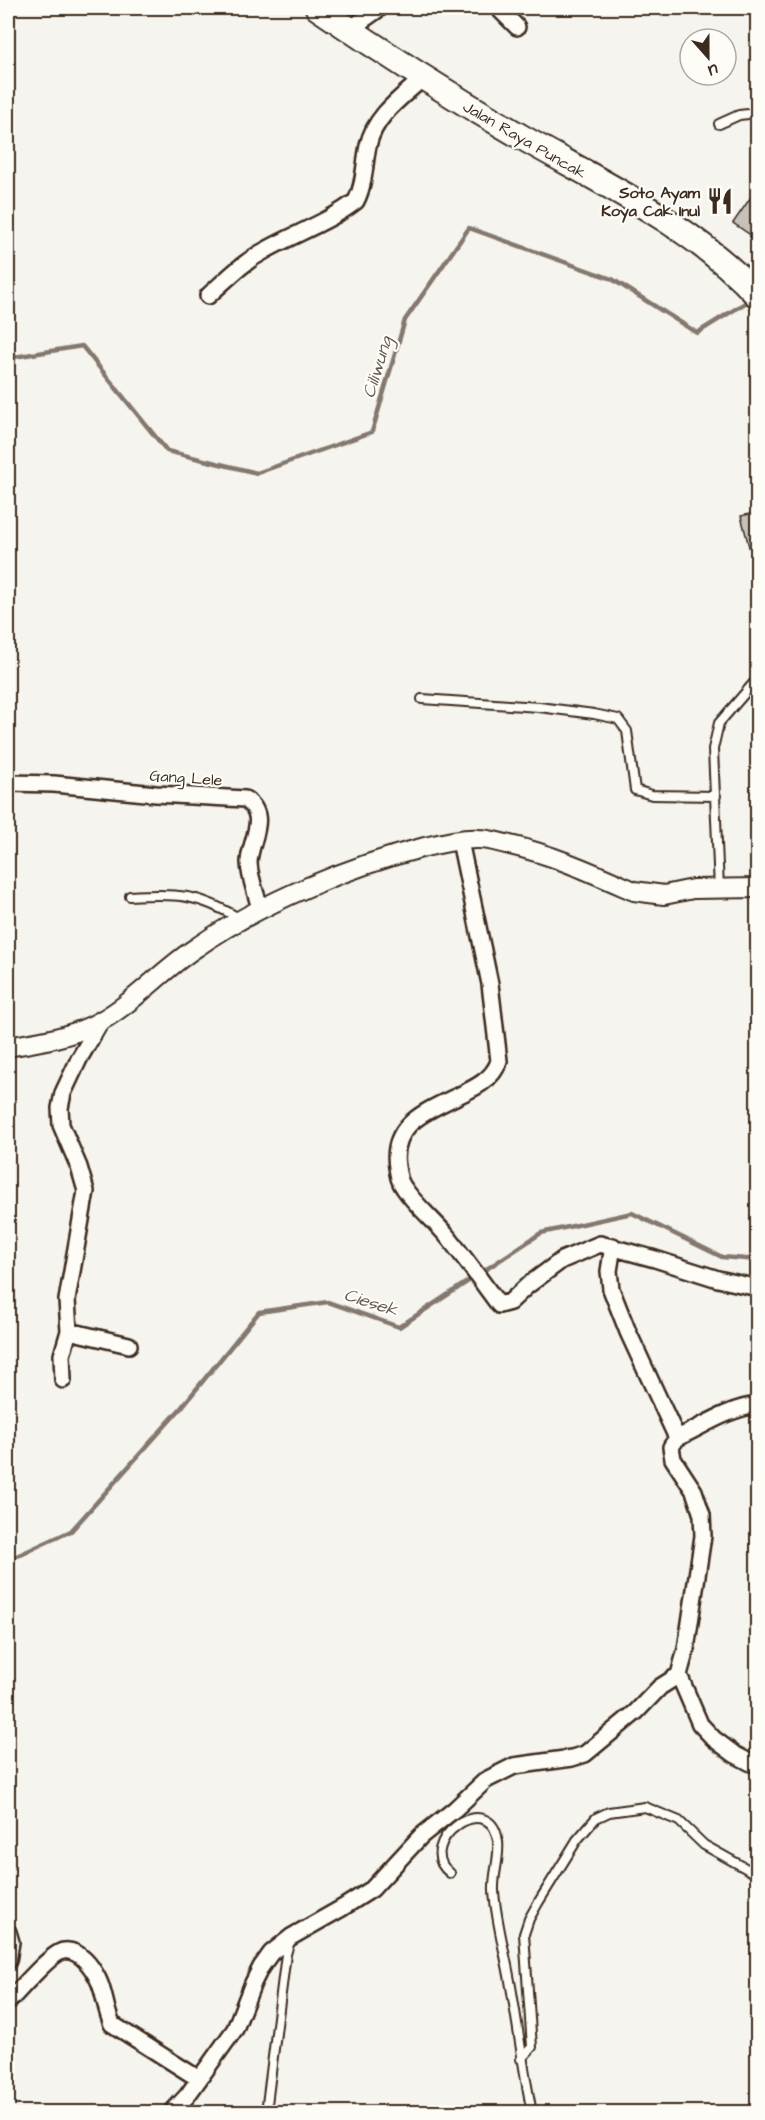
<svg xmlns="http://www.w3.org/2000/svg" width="765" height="2120" font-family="'Architects Daughter',sans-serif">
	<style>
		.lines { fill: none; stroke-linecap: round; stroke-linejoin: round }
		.stream { stroke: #84786e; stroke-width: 4.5 }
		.building { fill: #c7c1bb; stroke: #3b2a1e; stroke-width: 1.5 }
		.service-casing { stroke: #3b2a1e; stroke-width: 12 }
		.minor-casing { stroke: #3b2a1e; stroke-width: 20 }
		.tertiary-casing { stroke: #3b2a1e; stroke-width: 22 }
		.trunk-casing { stroke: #3b2a1e; stroke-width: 28 }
		.service { stroke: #fdfcf7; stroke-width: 8 }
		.minor { stroke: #fdfcf7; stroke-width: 15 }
		.tertiary { stroke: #fdfcf7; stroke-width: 18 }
		.trunk { stroke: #fdfcf7; stroke-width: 24 }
		.labels { text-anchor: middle; stroke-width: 4.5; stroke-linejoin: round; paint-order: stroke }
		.street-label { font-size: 16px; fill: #3b2a1e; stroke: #fdfcf7 }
		.poi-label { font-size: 16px; font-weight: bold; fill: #3b2a1e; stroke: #fdfcf7; text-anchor: end }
		.water-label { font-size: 18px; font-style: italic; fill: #65584d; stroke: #fdfcf7 }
	</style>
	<rect width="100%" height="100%" fill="#f5f4ee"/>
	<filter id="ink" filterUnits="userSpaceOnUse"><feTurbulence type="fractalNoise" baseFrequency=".0167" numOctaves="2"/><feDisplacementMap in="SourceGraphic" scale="12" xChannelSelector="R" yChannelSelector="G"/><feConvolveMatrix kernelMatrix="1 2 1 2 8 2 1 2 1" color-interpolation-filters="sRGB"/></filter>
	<g filter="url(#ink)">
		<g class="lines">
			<path class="stream" d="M 8,358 L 82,346 L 167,451 L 257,473 L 372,432 L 405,320 L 469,228 L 612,279 L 697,333 L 750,300
				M 8,1560 L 71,1531 L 181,1408 L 259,1312 L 328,1302 L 399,1327 L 541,1233 L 632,1213 L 722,1257 L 758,1260"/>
		</g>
		<path class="building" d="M 758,187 L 758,240 L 733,223 Z
			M 758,512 L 758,561 L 753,562 L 741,516 Z"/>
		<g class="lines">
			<defs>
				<path id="service" d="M 719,124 L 739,115 L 758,113
					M 422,699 L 539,707 L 594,714 L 618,719 L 627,731 L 635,790 L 652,795 L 716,796
					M 719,889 L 713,749 L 719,723 L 758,678
					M 130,896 C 177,893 199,894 240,919
					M 450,1873 C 412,1844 490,1786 498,1841 C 500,1858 493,1874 494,1891 C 496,1921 505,1952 510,1981 C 518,2025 523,2069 532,2112
					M 521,2059 L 532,2047 L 524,1934 L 529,1919 L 538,1903 L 577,1840 L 596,1818 L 609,1812 L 645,1807 L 679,1821 L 704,1845 L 758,1875
					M 266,2112 L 286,1954 L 290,1941"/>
				<path id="minor" d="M 498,8 L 517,27
					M 350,29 L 380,8
					M 208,296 C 227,279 243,262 266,250 C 296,233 329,222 356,201 C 365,184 364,164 368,146 C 374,116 402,97 423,78
					M 8,783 L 54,784 L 156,794 L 245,799 C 270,816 250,840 249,862 C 249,877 257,895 260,909
					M 460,841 L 490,984 L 499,1061 C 492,1083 467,1091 447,1101 C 418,1115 391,1129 397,1167 C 398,1174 399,1182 404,1188 C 416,1206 433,1219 447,1236 C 465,1258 482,1282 499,1305 L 510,1302 L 527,1286 L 562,1260 L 600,1244 L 655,1259 L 718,1279 L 758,1288
					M 613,1246 L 609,1271 L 611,1289 L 628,1332 L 677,1438
					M 69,1331 L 129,1345
					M 63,1380 L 62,1355 L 69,1331 L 67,1300 L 86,1191 L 79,1167 L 61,1125 L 60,1108 L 63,1093 L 79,1059 L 101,1021
					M 758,1405 C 729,1408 703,1426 677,1438 L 671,1447 L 673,1459 L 694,1491 L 702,1515 L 703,1536 L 686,1649 L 679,1675 L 700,1724 L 714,1739 L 734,1754 L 751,1763 L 758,1764
					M 8,1932 L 11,1942 L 8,1961
					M 8,2002 C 19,1991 50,1954 63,1951 C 79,1948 92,1967 98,1979 C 105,1993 105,2009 112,2024 L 199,2079
					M 172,2112 L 187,2096 L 235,2029 L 253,1983 L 261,1967 L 271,1953 L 291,1937 L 342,1908 L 372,1889 L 421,1836 L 455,1809 L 486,1780 L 514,1766 L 572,1758 L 585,1754 L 636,1712 L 660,1687 L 679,1675"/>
				<path id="tertiary" d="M 8,1047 C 36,1042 65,1038 91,1026 C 131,1007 160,971 197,947 C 260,903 350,866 425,847 C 442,843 462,838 479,839 C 490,839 500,843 510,845 C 554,855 593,873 634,891 L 664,895 L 693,889 L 758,888"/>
				<path id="trunk" d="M 318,8 C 385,54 454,98 525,139 C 606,185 694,226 758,296"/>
			</defs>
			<use href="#service" class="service-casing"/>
			<use href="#minor" class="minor-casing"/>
			<use href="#tertiary" class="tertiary-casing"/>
			<use href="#trunk" class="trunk-casing"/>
			<use href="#service" class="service"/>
			<use href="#minor" class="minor"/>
			<use href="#tertiary" class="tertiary"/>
			<use href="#trunk" class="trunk"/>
		</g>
	</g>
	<defs>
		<symbol id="restaurant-bare" viewBox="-9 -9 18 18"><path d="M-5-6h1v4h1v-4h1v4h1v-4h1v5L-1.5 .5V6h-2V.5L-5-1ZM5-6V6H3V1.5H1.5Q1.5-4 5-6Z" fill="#3b2a1e" stroke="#fdfcf7" stroke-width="2.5" paint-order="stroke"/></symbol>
	</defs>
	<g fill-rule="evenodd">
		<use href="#restaurant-bare" x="701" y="182" width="38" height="38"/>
	</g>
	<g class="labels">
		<g class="street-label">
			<text transform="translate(525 139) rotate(30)" y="6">Jalan Raya Puncak</text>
			<text transform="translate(186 777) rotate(4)" y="6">Gang Lele</text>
		</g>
		<g class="poi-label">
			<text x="700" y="198">Soto Ayam<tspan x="700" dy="18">Koya Cak Inul</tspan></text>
		</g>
		<g class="water-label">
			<text transform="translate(377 367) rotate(-73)" y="6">Ciliwung</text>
			<text transform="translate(371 1302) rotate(18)" y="6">Ciesek</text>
		</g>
	</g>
	<rect width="765" height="2120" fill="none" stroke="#fdfcf7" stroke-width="30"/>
	<rect x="15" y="15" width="735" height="2090" fill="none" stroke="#3b2a1e" stroke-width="2" filter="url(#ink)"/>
	<g transform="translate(708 57) rotate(159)"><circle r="28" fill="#fdfcf7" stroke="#afa8a0" stroke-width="1.5"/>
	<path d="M0-4.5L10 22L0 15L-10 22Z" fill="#3b2a1e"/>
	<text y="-9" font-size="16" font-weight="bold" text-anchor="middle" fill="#3b2a1e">U</text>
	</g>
</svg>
